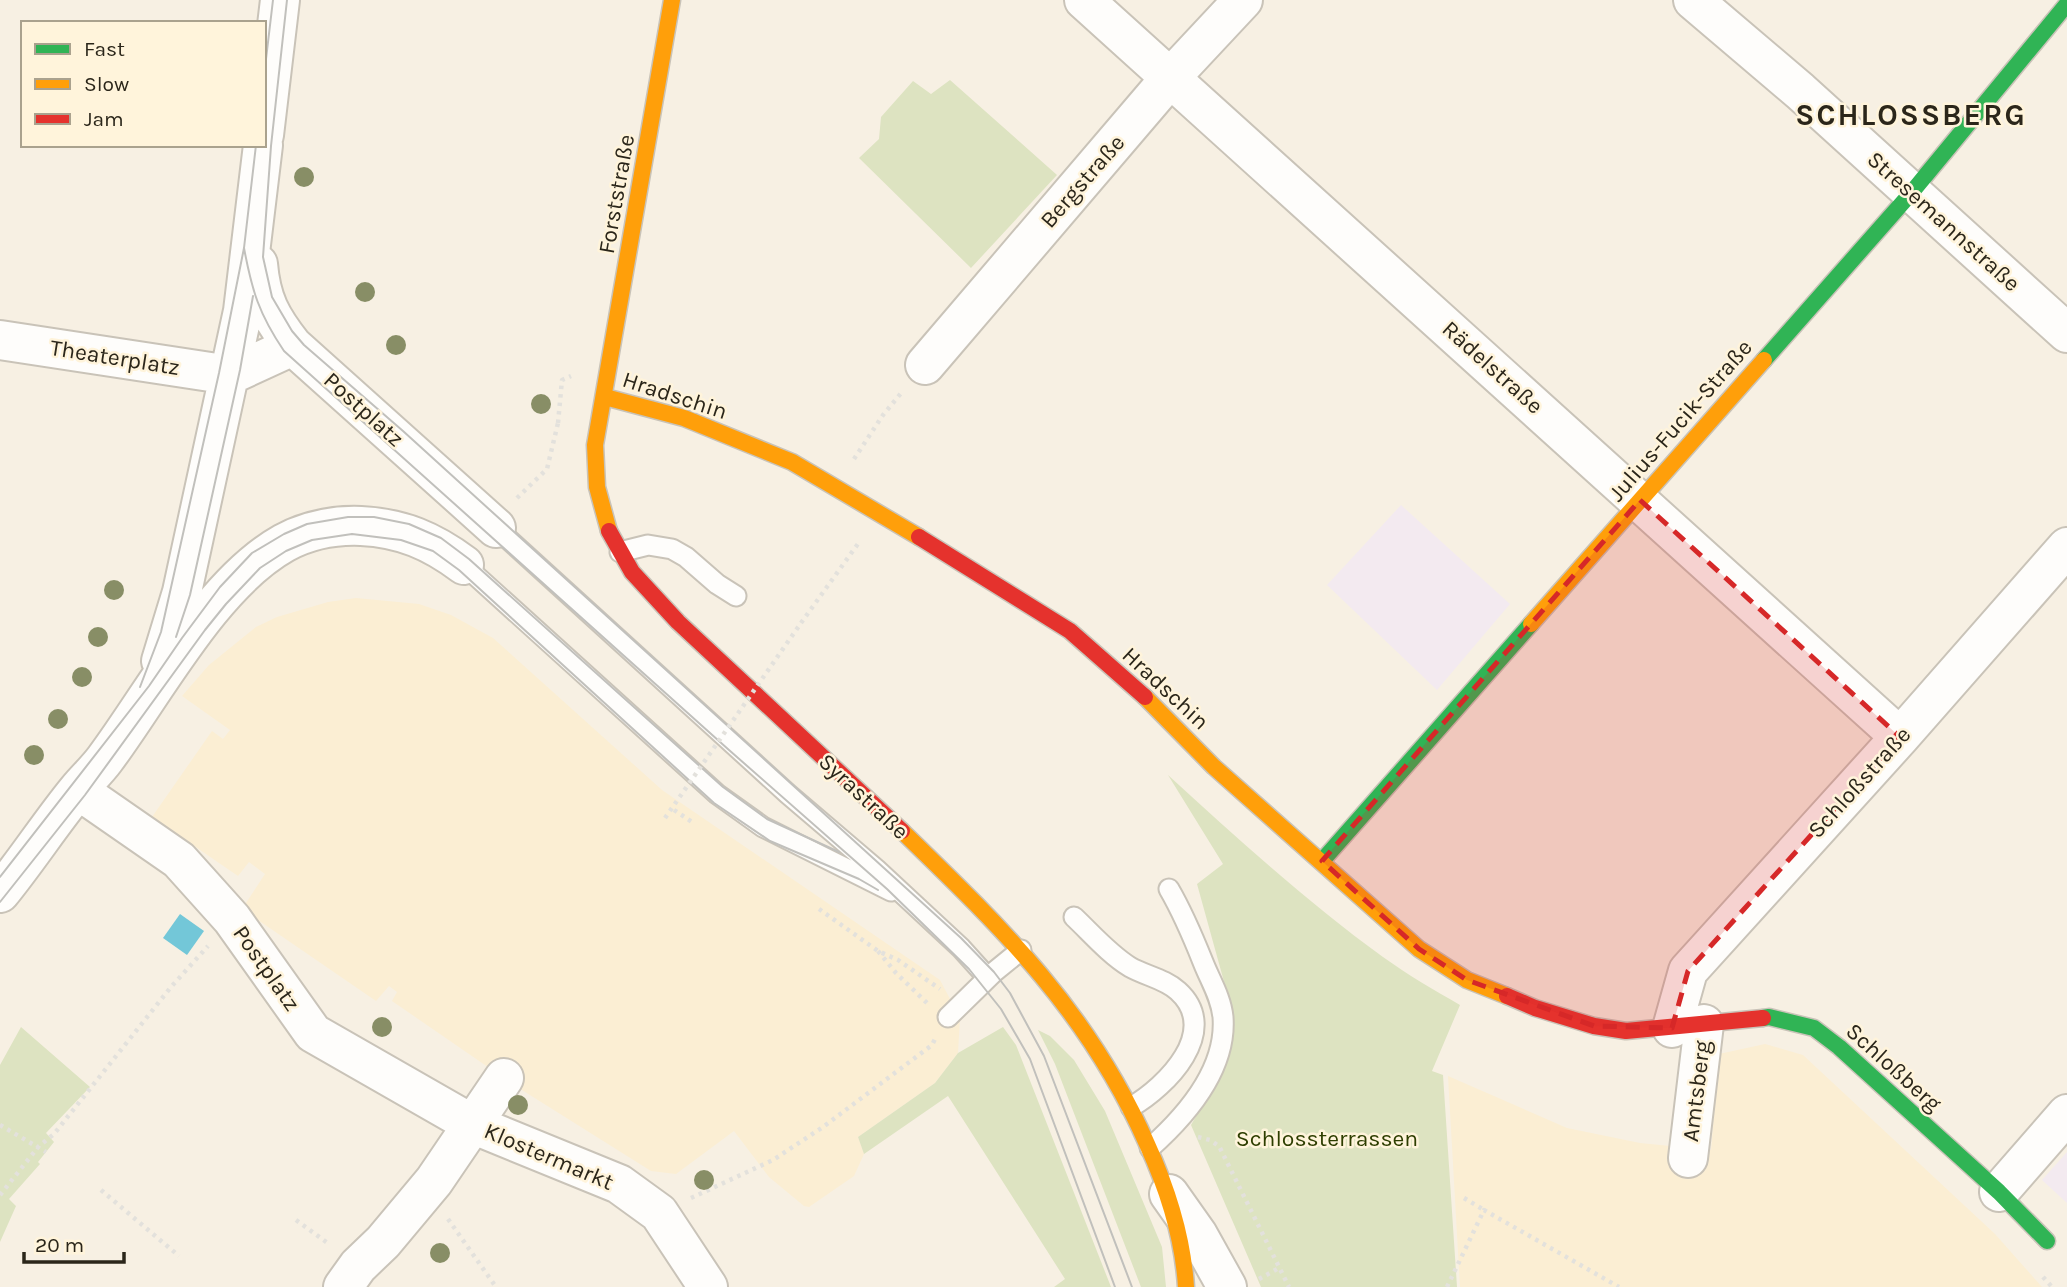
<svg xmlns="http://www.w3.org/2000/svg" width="2067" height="1287" font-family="Karla,sans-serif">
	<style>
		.built { fill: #fbeed3 }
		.industrial { fill: #f3eaf0 }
		.green { fill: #dde3c1 }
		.water { fill: #73c7d8 }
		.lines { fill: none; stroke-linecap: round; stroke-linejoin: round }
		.lane-casing { stroke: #c9c3b8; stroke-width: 23 }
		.street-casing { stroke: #c9c3b8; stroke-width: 42 }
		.fast-casing { stroke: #c9c3b8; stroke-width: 19 }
		.slow-casing { stroke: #c9c3b8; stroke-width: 19 }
		.jam-casing { stroke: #c9c3b8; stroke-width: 19 }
		.path { stroke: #e3e1dc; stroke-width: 4.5; stroke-dasharray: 3.5 5; stroke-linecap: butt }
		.lane { stroke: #fefdfb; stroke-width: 19 }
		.street { stroke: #fefdfb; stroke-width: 38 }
		.fast { stroke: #30b455; stroke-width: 16 }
		.slow { stroke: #ff9f0a; stroke-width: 16 }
		.jam { stroke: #e5322d; stroke-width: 16 }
		.tram { stroke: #c1c0bc; stroke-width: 2 }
		.path-bridge { stroke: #e3e1dc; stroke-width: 4.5; stroke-dasharray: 3.5 5; stroke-linecap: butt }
		.tree { fill: #888e66 }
		.marked { fill: #d62828; fill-opacity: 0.2; stroke: #d62828; stroke-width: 5; stroke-dasharray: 14 9; stroke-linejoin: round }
		.labels { text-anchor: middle; stroke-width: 5; stroke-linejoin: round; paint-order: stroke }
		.street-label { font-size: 23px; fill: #2b261a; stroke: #fff4db }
		.park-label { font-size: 23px; fill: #2e3e00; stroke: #fff4db }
		.district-label { font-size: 30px; font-weight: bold; letter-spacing: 2px; fill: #2b261a; stroke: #fff4db }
	</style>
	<rect width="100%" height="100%" fill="#f7f0e3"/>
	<path class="built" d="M 356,598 L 419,604 L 451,615 L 493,638 L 662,790 L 940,980 L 960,1018 L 958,1053 L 935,1083 L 858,1137 L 864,1154 L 854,1176 L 809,1207 L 804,1206 L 769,1177 L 734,1131 L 676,1174 L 651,1171 L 514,1085 L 392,1001 L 397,992 L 389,986 L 376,1001 L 242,909 L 265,874 L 249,862 L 238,876 L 152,817 L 212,731 L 223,739 L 230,730 L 182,696 L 209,665 L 256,627 L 277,617 L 328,602 Z
		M 1765,1044 L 1803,1055 L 1995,1234 L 2042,1287 L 1460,1287 L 1448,1076 L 1567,1128 L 1640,1143 L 1711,1150 L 1719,1054 Z"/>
	<path class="industrial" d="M 1401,505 L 1510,604 L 1437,690 L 1327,585 Z
		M 2067,1152 L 2067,1203 L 2042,1180 Z"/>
	<path class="green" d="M 950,80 L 1057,175 L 971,268 L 859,158 L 879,139 L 881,117 L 913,81 L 931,94 Z
		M 1168,775 C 1237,838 1307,902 1383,957 C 1408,975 1434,990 1460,1005 L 1432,1071 L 1443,1075 L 1457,1287 L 1261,1287 L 1191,1125 L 1228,1061 L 1231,1007 L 1197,884 L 1223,864 Z
		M 21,1027 L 90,1087 L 46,1133 L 54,1142 L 38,1162 L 40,1164 L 9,1199 L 16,1206 L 0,1242 L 0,1065 Z
		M 1003,1027 L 1016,1045 L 1111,1287 L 1054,1287 L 1065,1279 L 948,1096 L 864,1154 L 858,1137 L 935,1083 L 958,1053 Z
		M 1038,1030 L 1050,1036 L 1074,1060 L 1105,1111 L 1162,1247 L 1166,1287 L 1141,1287 L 1055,1064 Z"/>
	<path class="water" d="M 180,914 L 204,931 L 187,955 L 163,938 Z"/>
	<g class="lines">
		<defs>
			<path id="lane" d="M 496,528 L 788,794 L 876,869 L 961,948 L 988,978
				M 620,552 L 648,545 L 672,549 L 686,557 L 717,584 L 736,596
				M 464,565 L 717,794 L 763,827 L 891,891
				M 1074,917 C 1092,934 1109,954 1130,967 C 1146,976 1165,979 1178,991 C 1222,1031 1166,1087 1131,1107
				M 948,1017 L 994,972 L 1021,950
				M 1150,1148 C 1186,1116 1227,1070 1223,1017 C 1221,997 1210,980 1203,962 C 1193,937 1183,913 1169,889"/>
			<path id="street" d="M 1084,0 L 1900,737
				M 1693,0 L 1800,91 L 2067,333
				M 264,135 L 280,0
				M 258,264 C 261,300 271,318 293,346 L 496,528
				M 0,340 L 230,375
				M 925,365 L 1171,77 L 1243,0
				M 230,375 L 293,346
				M 161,661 L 182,592 L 243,311 L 263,145
				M 78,790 L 179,860 L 232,919 L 313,1033 L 472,1124 L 619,1184 L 659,1213 L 708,1287
				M 0,893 C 27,860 50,824 77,791 C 86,780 97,770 105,759 C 155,692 211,584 284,543 C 308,530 335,525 361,526 C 402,528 432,541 464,565
				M 1672,1028 L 1688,971 L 1900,737 L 2067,547
				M 1688,1158 L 1704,1024
				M 1999,1192 L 2067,1114
				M 1169,1194 L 1198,1235 L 1227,1287
				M 343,1287 L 358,1266 L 383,1242 L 434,1181 L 504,1078"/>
			<path id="fast" d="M 1764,360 L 1912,192 L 2067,4
				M 1322,861 L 1531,624
				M 1763,1018 L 1769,1017 L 1814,1028 L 1839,1047 L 1999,1192 L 2047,1241"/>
			<path id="slow" d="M 605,397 L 684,418 L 792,462 L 919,537
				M 609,531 L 597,487 L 595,445 L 672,0
				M 1531,624 L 1764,360
				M 1145,697 L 1214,767 L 1419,949 L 1467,980 L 1507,996
				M 902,831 C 1003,929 1089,1012 1147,1144 C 1168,1190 1183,1236 1186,1287"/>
			<path id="jam" d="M 609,531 L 632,572 L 678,622 L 902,831
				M 919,537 L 1070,631 L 1145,697
				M 1507,996 L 1535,1008 L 1594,1026 L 1626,1031 L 1763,1018"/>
		</defs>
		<use href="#lane" class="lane-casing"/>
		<use href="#street" class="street-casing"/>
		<use href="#fast" class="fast-casing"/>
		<use href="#slow" class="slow-casing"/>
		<use href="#jam" class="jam-casing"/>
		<path class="path" d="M 558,423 L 562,380 L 571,376
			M 854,459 L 883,415 L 902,392
			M 517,498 L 547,469 L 558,423 L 562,423
			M 801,623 L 860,541
			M 674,810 L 695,824
			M 819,909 L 878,951 L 898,960 L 940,989
			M 878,951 L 896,973 L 927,1003
			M 0,1125 L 46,1152
			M 1198,1137 L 1210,1140 L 1219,1146 L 1289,1287
			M 101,1190 L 179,1256
			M 0,1195 L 39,1146 L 54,1134 L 171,987 L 208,946
			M 691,1198 L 773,1160 L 823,1127 L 932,1045 L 935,1039
			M 1464,1198 L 1484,1210
			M 448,1219 L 496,1287
			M 296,1220 L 329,1244
			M 2043,1277 L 2052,1287
			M 1259,1279 L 1279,1268
			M 1447,1287 L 1484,1210 L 1619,1287"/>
		<use href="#lane" class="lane"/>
		<use href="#street" class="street"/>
		<use href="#fast" class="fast"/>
		<use href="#slow" class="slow"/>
		<use href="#jam" class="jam"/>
		<path class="tram" d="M 287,0 L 271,146 L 263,257 L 272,297 L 292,331 L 304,345 L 403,431 L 961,938 L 994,972 L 1010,993 L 1044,1056 L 1132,1287
			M 264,76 L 273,0
			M 244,248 C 252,291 259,314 284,351 L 729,750 L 887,889 L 969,969 L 1001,1009 L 1030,1059 L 1115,1287
			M 176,637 L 190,595 L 240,370 L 253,296
			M 140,687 L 161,632 L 219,373 L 244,248 L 256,145
			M 0,877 L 149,686 L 182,638 L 220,587 L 252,553 L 284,534 L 307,524 L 348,517 L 374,517 L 409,524 L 441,538 L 469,559 L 723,787 L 767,819 L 839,852
			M 0,902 L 85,795 L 205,630 L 226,604 L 260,568 L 286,551 L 312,540 L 352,534 L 401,540 L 433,551 L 459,570 L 714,803 L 770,841 L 859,879 L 878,890"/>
		<path class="path-bridge" d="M 665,818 L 801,623"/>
	</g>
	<g class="tree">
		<circle cx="304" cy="177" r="10"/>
		<circle cx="365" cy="292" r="10"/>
		<circle cx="396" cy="345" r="10"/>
		<circle cx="541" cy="404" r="10"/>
		<circle cx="114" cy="590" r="10"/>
		<circle cx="98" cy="637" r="10"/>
		<circle cx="82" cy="677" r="10"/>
		<circle cx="58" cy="719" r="10"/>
		<circle cx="34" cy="755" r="10"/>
		<circle cx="382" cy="1027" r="10"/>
		<circle cx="518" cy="1105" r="10"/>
		<circle cx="704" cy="1180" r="10"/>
		<circle cx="440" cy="1253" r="10"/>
	</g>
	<path class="marked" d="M 1640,500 L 1900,737 L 1688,971 L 1672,1028 L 1594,1026 L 1467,980 L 1419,949 L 1322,861 Z"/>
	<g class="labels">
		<g class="street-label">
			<text transform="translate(1082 181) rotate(-49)" y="8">Bergstraße</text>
			<text transform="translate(616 194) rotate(-80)" y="8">Forststraße</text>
			<text transform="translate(1944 221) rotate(42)" y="8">Stresemannstraße</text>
			<text transform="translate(115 357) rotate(9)" y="8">Theaterplatz</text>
			<text transform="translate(1493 367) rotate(42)" y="8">Rädelstraße</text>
			<text transform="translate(675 395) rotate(18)" y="8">Hradschin</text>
			<text transform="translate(364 409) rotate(42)" y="8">Postplatz</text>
			<text transform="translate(1680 420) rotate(-49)" y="8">Julius-Fucik-Straße</text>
			<text transform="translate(1166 688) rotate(43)" y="8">Hradschin</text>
			<text transform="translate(1859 782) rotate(-48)" y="8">Schloßstraße</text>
			<text transform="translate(864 796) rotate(43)" y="8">Syrastraße</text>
			<text transform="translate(267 968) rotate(55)" y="8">Postplatz</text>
			<text transform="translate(1894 1067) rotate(42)" y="8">Schloßberg</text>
			<text transform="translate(1696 1091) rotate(-83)" y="8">Amtsberg</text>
			<text transform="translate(549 1156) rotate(23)" y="8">Klostermarkt</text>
		</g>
		<g class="park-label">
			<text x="1327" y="1146">Schlossterrassen</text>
		</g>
		<g class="district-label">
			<text x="1911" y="125">SCHLOSSBERG</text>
		</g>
	</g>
	<rect x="21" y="21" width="245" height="126" fill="#fff4db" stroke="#aaa28e" stroke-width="2"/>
	<rect x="35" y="44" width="35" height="10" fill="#30b455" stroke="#aaa28e" stroke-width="2"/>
	<text x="84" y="56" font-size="21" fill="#2b261a">Fast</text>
	<rect x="35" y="79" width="35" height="10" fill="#ff9f0a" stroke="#aaa28e" stroke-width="2"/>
	<text x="84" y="91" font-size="21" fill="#2b261a">Slow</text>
	<rect x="35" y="114" width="35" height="10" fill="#e5322d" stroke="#aaa28e" stroke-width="2"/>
	<text x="84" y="126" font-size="21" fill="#2b261a">Jam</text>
	<path d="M24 1252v10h100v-10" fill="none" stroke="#2b261a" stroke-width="3.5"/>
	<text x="35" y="1252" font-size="21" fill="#2b261a" stroke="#fff4db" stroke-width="5" paint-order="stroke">20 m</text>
</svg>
